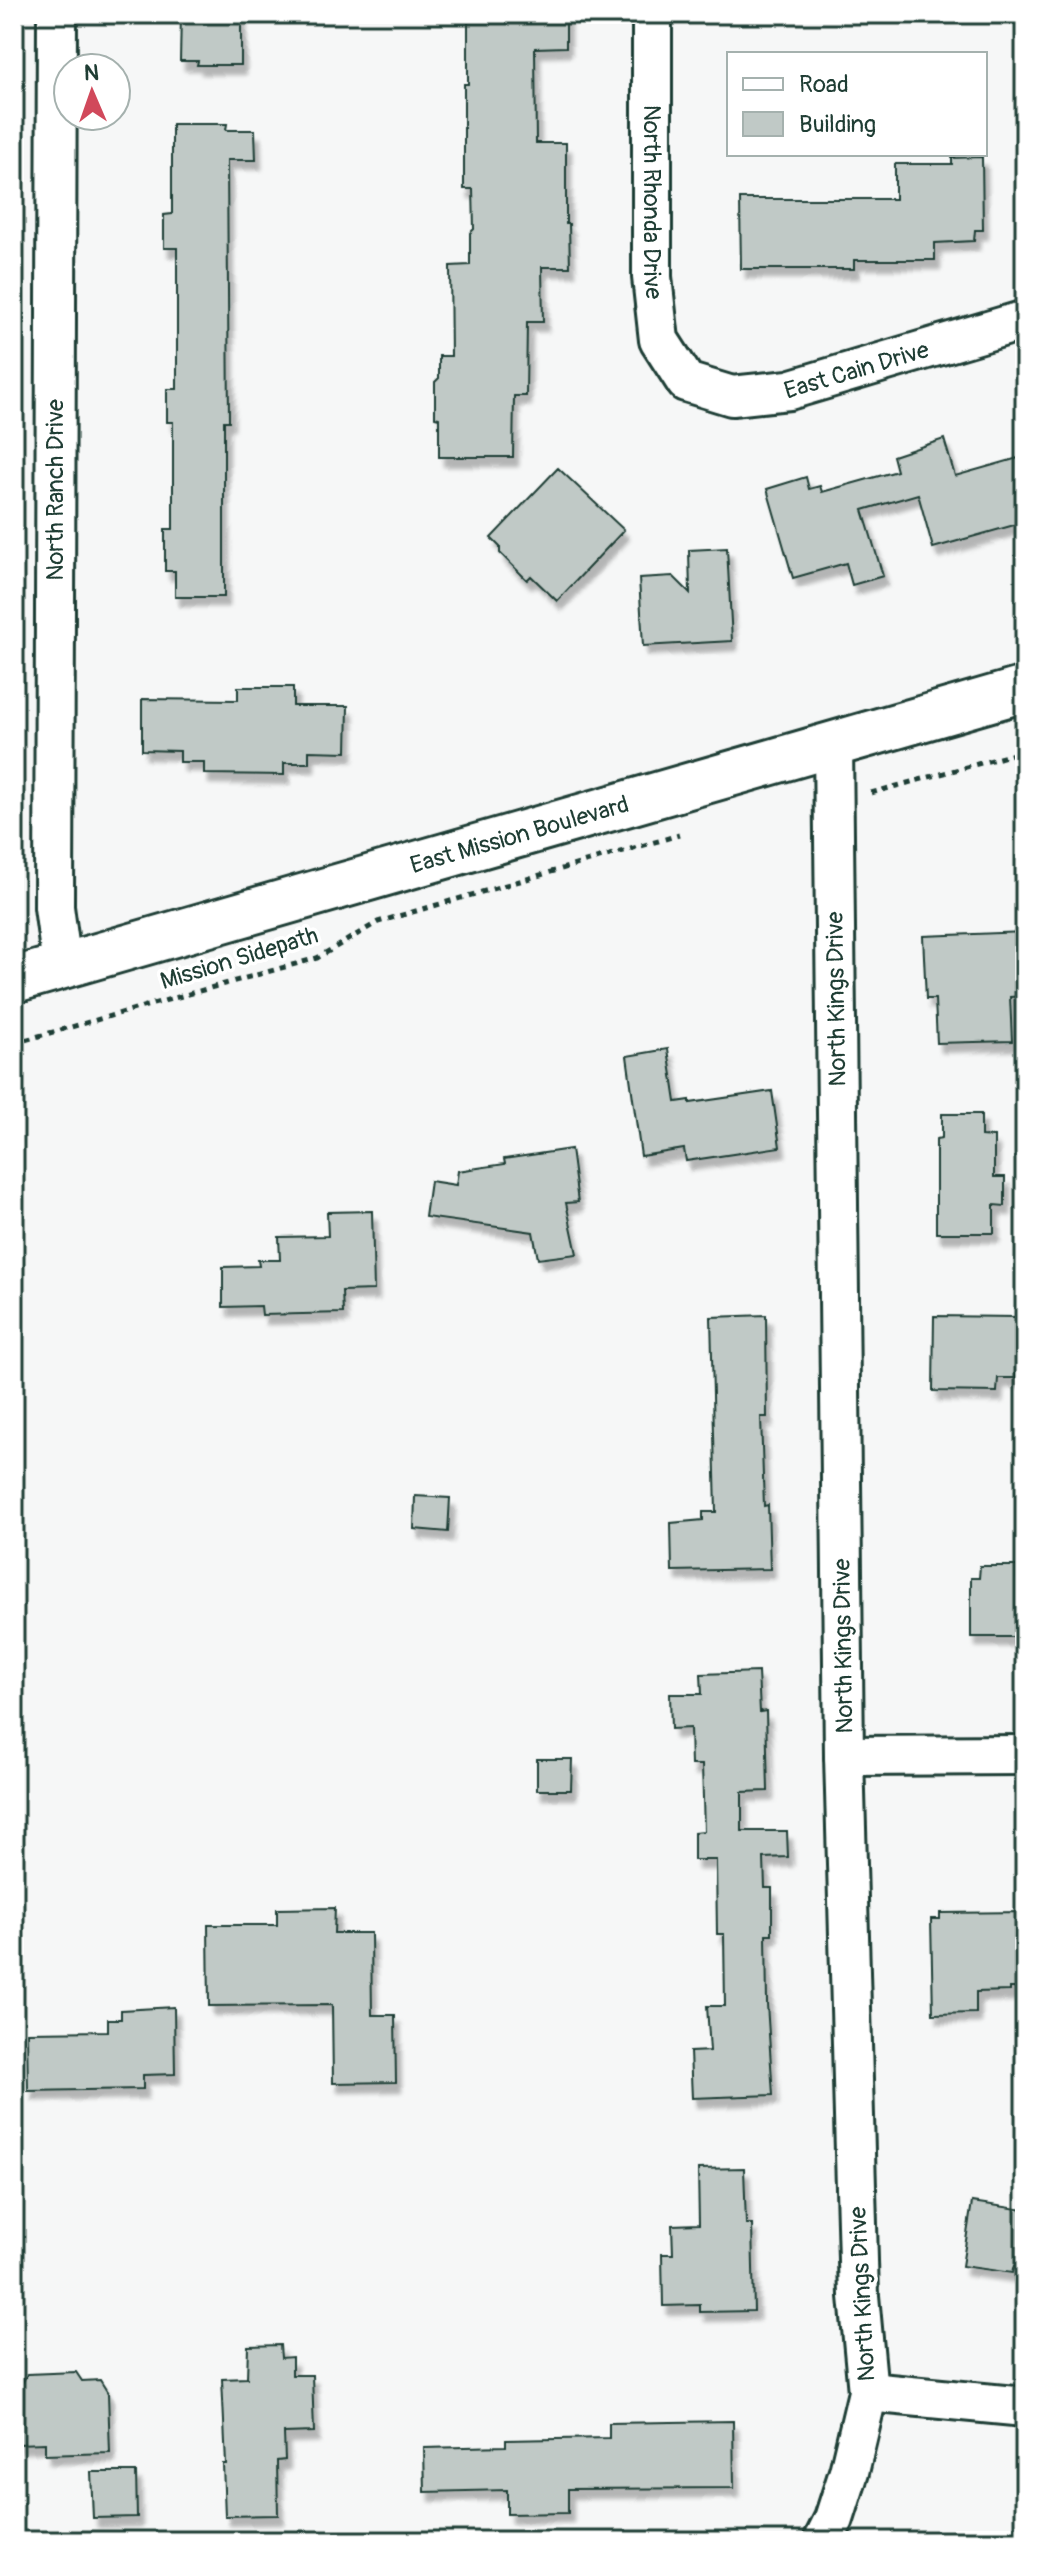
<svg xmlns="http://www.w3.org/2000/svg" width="1039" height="2555" font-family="Pangolin,sans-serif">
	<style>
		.building { fill: #c0c9c6; stroke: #1f3d34; stroke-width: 2; filter: url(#shadow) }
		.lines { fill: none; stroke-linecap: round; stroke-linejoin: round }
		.minor-casing { stroke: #1f3d34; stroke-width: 44 }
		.secondary-casing { stroke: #1f3d34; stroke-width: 50 }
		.path { stroke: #1f3d34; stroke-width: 5; stroke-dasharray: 6 6; stroke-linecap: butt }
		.minor { stroke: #fff; stroke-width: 38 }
		.secondary { stroke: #fff; stroke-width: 44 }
		.labels { text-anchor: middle; stroke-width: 7; stroke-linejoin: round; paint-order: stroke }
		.street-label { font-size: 24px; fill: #1f3d34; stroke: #fff }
	</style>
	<defs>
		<filter id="shadow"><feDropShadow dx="5" dy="9" stdDeviation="2" flood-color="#0004"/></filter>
	</defs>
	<rect width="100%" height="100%" fill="#f6f7f7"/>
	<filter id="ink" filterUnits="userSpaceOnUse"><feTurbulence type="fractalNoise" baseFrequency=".0125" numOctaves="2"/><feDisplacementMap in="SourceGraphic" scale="16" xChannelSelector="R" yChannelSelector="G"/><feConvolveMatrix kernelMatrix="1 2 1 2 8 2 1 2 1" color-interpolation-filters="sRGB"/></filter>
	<g filter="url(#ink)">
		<path class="building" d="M 181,14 L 241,14 L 241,65 L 197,65 L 198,61 L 180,61 Z
			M 468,14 L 566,14 L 566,47 L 535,48 L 536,143 L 566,143 L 566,224 L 569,224 L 570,267 L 542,267 L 543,322 L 527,322 L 526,396 L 514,396 L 513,457 L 439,457 L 439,418 L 435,417 L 435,382 L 439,378 L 439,356 L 451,356 L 450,266 L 470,265 L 470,233 L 474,229 L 473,189 L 464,189 L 464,84 L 468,84 Z
			M 172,124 L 227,124 L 226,130 L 255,130 L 256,160 L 227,160 L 229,421 L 224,421 L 224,597 L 175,597 L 175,571 L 165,571 L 165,529 L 173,529 L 173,422 L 167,422 L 167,389 L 177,389 L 177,248 L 164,248 L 164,215 L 172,214 Z
			M 982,157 L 983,230 L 975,230 L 974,241 L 935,243 L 935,260 L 854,260 L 854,269 L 741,269 L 740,199 L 895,199 L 895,164 L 952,164 L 952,158 Z
			M 944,439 L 955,476 L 1025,456 L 1025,522 L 933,548 L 918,494 L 863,510 L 883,576 L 852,585 L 846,563 L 793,578 L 767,489 L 806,477 L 809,489 L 820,486 L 822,492 L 897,471 L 893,456 Z
			M 558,468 L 624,530 L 557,601 L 531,576 L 527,580 L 500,553 L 500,547 L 491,538 Z
			M 727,548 L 732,641 L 643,646 L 639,578 L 673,576 L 690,593 L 689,550 Z
			M 238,687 L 293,687 L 293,706 L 348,706 L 347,752 L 309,751 L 309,763 L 284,763 L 284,775 L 204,774 L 204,762 L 180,762 L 180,751 L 142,750 L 142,699 L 238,700 Z
			M 1025,932 L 1025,996 L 1010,997 L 1012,1041 L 937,1043 L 935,999 L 926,999 L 923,936 Z
			M 668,1049 L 676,1102 L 690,1100 L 690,1103 L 772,1091 L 780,1147 L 686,1161 L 684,1149 L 641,1156 L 627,1056 Z
			M 942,1114 L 981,1114 L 981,1136 L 994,1137 L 994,1177 L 1005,1177 L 1005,1206 L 994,1205 L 994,1233 L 936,1233 L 936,1139 L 942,1138 Z
			M 571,1149 L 578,1202 L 566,1203 L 577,1254 L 538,1259 L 533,1232 L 425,1217 L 430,1181 L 456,1185 L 458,1171 L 505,1164 L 504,1159 Z
			M 372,1211 L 374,1290 L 342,1291 L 343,1313 L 262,1315 L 261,1306 L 223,1307 L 223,1267 L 259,1266 L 258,1260 L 280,1260 L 279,1237 L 328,1236 L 327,1212 Z
			M 766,1315 L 767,1417 L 761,1417 L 764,1506 L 768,1505 L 770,1569 L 672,1571 L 671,1523 L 703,1520 L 703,1512 L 716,1512 L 711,1317 Z
			M 934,1316 L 1017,1317 L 1016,1378 L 998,1378 L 997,1392 L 933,1391 Z
			M 415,1496 L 450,1498 L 448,1532 L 414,1529 Z
			M 980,1566 L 1017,1566 L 1017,1578 L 1025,1578 L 1025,1637 L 971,1637 L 971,1578 L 979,1578 Z
			M 758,1672 L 760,1712 L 766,1711 L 768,1791 L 742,1792 L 742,1831 L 787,1831 L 788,1857 L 764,1858 L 765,1888 L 772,1888 L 772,1934 L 766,1934 L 767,2004 L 773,2095 L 692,2098 L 690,2052 L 710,2051 L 707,2006 L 725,2006 L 724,1934 L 717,1934 L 716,1860 L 694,1860 L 694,1832 L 704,1831 L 702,1765 L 691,1765 L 690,1728 L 671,1729 L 670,1694 L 702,1694 L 701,1674 Z
			M 537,1759 L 572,1759 L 571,1790 L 537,1790 Z
			M 335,1908 L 334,1933 L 371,1933 L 372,2015 L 395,2015 L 396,2082 L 333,2083 L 332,2005 L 209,2006 L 208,1925 L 277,1925 L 277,1909 Z
			M 1025,1912 L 1025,1988 L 1010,1988 L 1010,1991 L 976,1992 L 976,2013 L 933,2014 L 931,1919 L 940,1919 L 940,1913 Z
			M 174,2007 L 175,2074 L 143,2075 L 143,2089 L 28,2091 L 27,2032 L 108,2031 L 108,2019 L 121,2019 L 121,2010 Z
			M 744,2168 L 746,2224 L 752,2224 L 754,2311 L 700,2312 L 700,2305 L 663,2306 L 662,2254 L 673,2254 L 672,2225 L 699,2224 L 698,2169 Z
			M 972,2202 L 1025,2210 L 1025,2268 L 1014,2266 L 1012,2273 L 962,2266 Z
			M 280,2345 L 281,2358 L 292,2357 L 292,2375 L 312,2375 L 314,2432 L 284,2433 L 285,2460 L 277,2461 L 278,2515 L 225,2516 L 223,2464 L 226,2464 L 222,2379 L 247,2378 L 248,2346 Z
			M 76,2372 L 82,2381 L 100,2380 L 108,2393 L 110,2453 L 45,2455 L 45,2443 L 17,2444 L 16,2394 L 27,2374 Z
			M 733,2421 L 734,2488 L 568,2489 L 568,2513 L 507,2514 L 507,2490 L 425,2492 L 424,2448 L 506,2446 L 506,2440 L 609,2438 L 609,2423 Z
			M 91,2472 L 136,2472 L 137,2517 L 93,2518 Z"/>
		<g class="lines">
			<defs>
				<g id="minor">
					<path d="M 57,14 L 54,907 L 62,966"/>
					<path id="s1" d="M 652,14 L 652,277 L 659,340 L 686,382 L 732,396 L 789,390 L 1025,320"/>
					<path d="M 844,1756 L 1025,1755"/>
					<path d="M 868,2392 L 1025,2407"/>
					<path d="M 823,2541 L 834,2519 L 849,2472 L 868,2392 L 859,2296 L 844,1756 L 833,744"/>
				</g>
				<g id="secondary">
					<path id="s2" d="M 14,980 L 1025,689"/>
				</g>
			</defs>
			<use href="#minor" class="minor-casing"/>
			<use href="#secondary" class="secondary-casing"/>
			<path class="path" d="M 871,793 L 1025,751
				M 14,1043 L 317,958 L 378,922 L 679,835"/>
			<use href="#minor" class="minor"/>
			<use href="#secondary" class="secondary"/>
		</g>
	</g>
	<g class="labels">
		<g class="street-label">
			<text dy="8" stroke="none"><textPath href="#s1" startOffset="188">North Rhonda Drive</textPath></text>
			<text dy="8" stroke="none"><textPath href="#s1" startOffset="552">East Cain Drive</textPath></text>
			<text transform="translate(55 490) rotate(-90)" y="8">North Ranch Drive</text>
			<text dy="8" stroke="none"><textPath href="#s2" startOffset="526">East Mission Boulevard</textPath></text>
			<text transform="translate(239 958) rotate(-17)" y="8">Mission Sidepath</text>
			<text transform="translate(836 999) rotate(-91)" y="8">North Kings Drive</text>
			<text transform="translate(843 1646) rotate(-91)" y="8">North Kings Drive</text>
			<text transform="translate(862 2294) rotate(-93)" y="8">North Kings Drive</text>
		</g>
	</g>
	<rect width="1039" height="2555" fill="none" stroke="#fff" stroke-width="48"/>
	<rect x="24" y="24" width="991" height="2507" fill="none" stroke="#1f3d34" stroke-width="3" filter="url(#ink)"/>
	<rect x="727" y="52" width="260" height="104" fill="#ffffff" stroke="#a5b1ae" stroke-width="2"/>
	<rect x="743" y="78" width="40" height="12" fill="#ffffff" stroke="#a5b1ae" stroke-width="2"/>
	<text x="799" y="92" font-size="24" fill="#1f3d34">Road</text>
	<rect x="743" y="112" width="40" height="24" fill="#c0c9c6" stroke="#a5b1ae" stroke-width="2"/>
	<text x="799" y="132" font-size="24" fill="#1f3d34">Building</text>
	<g transform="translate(92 92) rotate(358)"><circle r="38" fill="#ffffff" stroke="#a5b1ae" stroke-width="2"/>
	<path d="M0-6L14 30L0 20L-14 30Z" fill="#d1495b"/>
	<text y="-12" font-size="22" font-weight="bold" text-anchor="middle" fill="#1f3d34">N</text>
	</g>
</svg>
